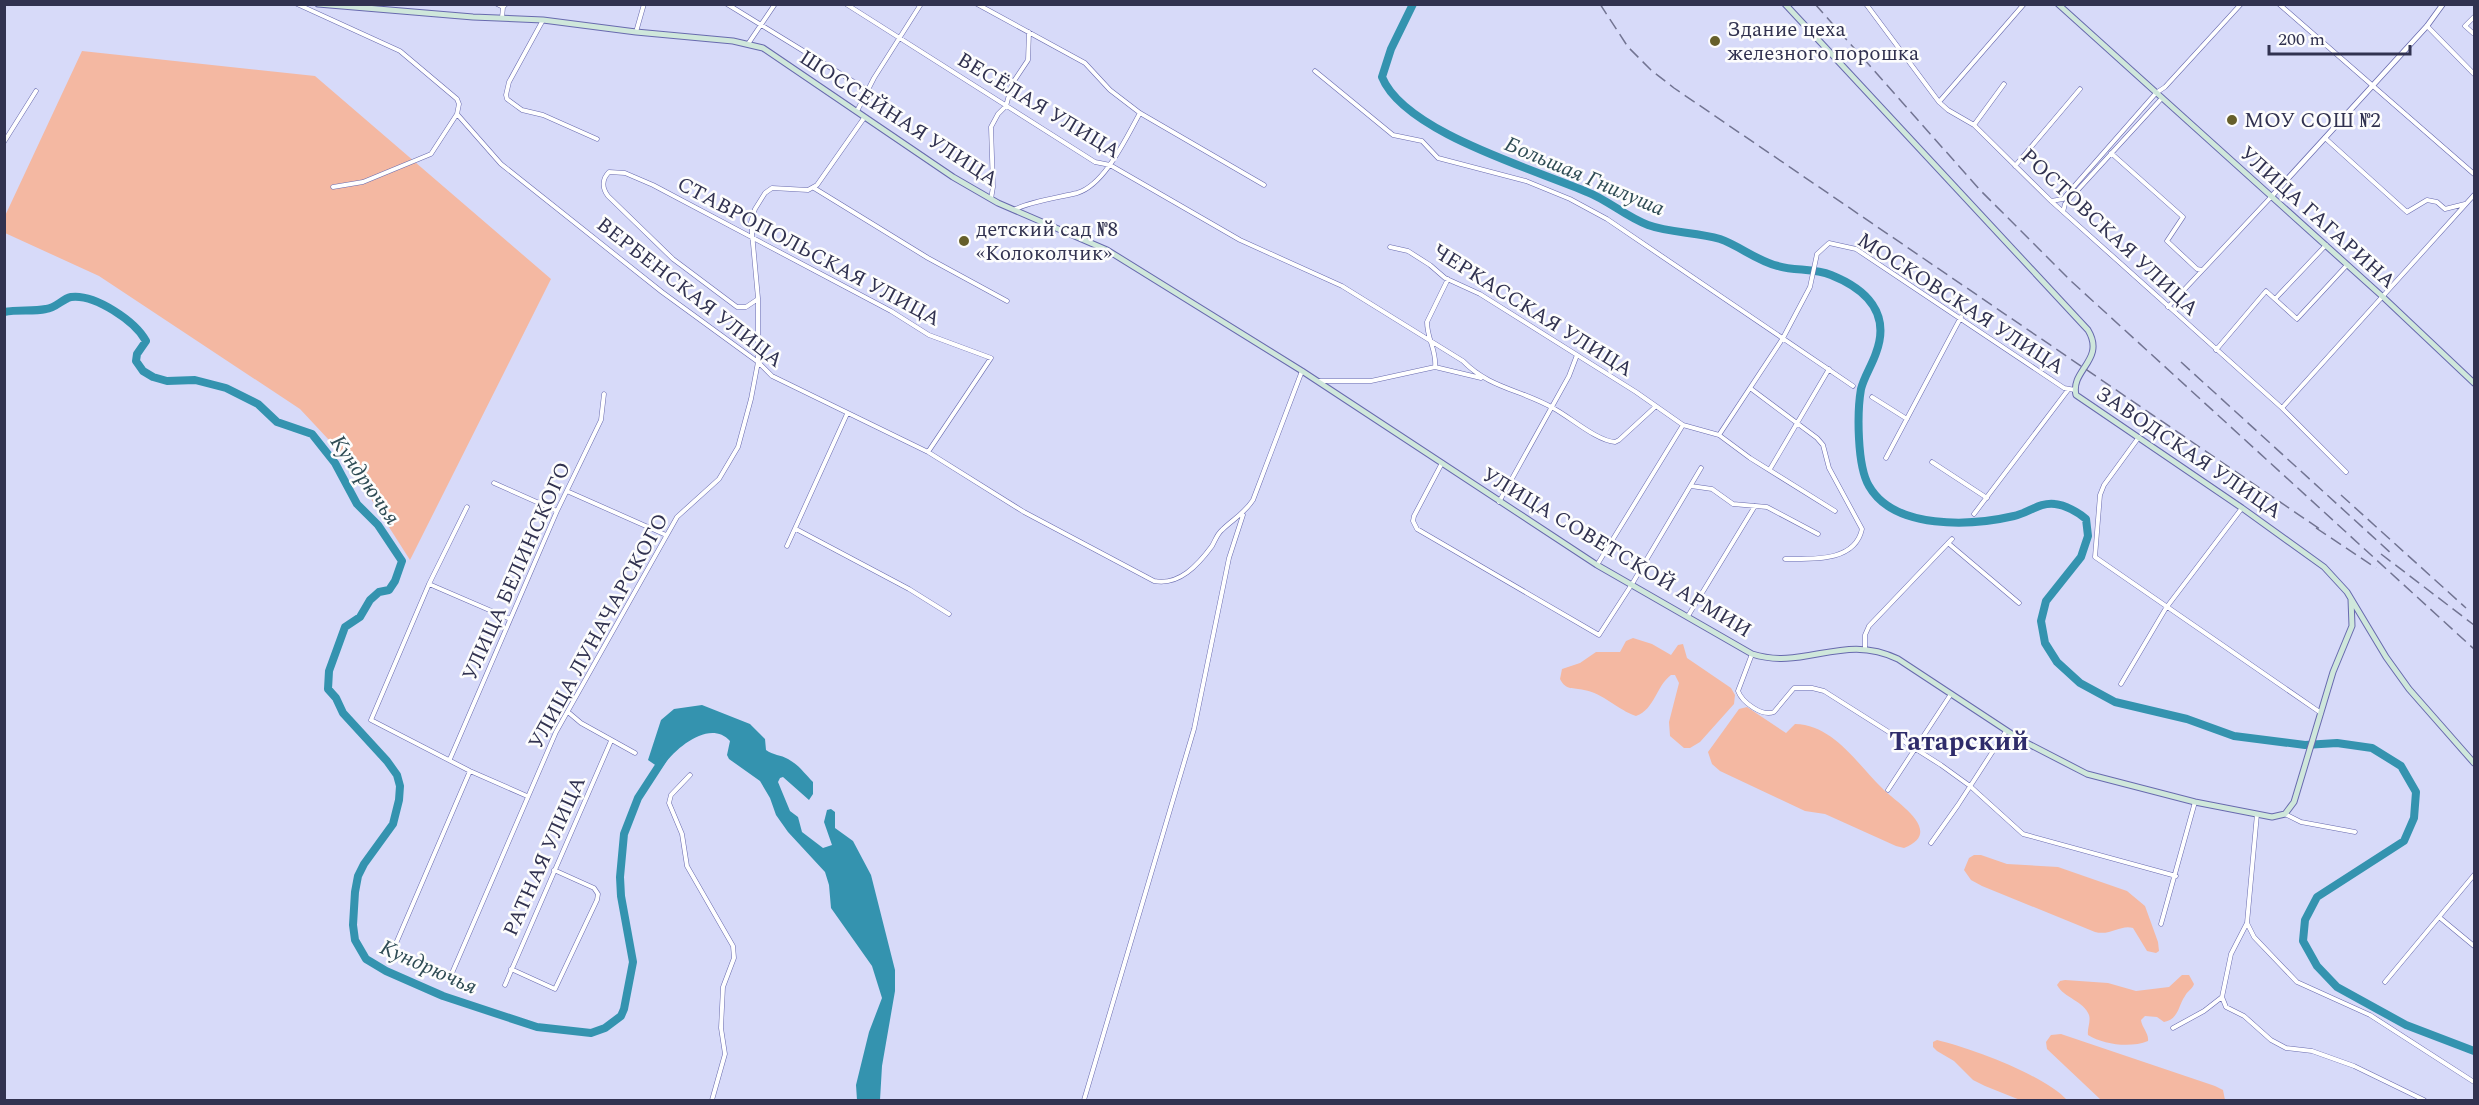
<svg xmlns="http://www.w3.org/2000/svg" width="2479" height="1105" font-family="Spectral,serif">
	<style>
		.green { fill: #f4b8a2 }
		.water { fill: #3493af }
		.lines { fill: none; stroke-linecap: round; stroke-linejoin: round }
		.river { stroke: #3493af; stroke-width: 8 }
		.minor-casing { stroke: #686aae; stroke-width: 5 }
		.tertiary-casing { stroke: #686aae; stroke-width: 6 }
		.secondary-casing { stroke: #686aae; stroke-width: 7 }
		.minor { stroke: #fff; stroke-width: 4 }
		.tertiary { stroke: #fff; stroke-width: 4.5 }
		.secondary { stroke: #cfe7db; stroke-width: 5 }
		.rail { stroke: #727492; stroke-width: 1.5; stroke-dasharray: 12 6; stroke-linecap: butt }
		.poi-dot { fill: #665f2b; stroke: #fdfdfd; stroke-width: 2 }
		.labels { text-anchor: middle; stroke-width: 5; stroke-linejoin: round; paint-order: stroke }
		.poi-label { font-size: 21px; fill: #313250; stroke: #fdfdfd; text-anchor: start }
		.street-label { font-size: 21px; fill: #313250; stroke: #fdfdfd }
		.water-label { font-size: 22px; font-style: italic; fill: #2f4c55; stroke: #fdfdfd }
		.district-label { font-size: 27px; font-weight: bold; fill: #2f2c6a; stroke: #fdfdfd }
	</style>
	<rect width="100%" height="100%" fill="#d7daf9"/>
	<path class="green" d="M 82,51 L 315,76 L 551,279 L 410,560 L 343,455 L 300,409 L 99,276 L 5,233 L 4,218 Z
		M 1633,638 L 1652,644 L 1671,655 L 1678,645 L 1683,644 L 1687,658 L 1731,688 L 1735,695 L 1734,704 L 1700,742 L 1690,748 L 1684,748 L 1670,736 L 1669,722 L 1679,683 L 1675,675 L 1671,675 C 1656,686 1655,709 1636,716 C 1618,710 1603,693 1584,690 C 1573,687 1566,691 1560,679 L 1562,669 L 1580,663 L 1596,652 L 1620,652 L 1626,641 Z
		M 1747,707 L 1786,733 L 1795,724 C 1834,725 1857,764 1882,788 C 1895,802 1946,831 1904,848 L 1896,846 L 1825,814 L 1805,811 L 1720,771 L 1712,764 L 1708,752 L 1739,709 Z
		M 1974,855 L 1981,855 L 2007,864 L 2058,867 L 2127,891 L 2145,906 L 2158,942 L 2159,951 L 2156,953 L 2147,951 L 2133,928 C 2121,924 2111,936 2095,932 L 1982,886 L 1971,880 L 1964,870 L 1969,858 Z
		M 2182,975 L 2189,975 L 2194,984 C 2192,990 2188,990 2185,996 C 2178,1006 2179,1019 2164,1022 L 2157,1017 L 2145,1016 L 2141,1020 C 2142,1028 2149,1033 2148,1041 C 2131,1048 2104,1045 2088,1035 C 2087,1029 2091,1021 2089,1015 C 2084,1001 2064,998 2057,985 L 2060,981 L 2065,980 L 2108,983 L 2136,991 L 2169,987 Z
		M 2061,1034 L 2215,1086 L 2223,1090 L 2225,1100 L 2101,1100 L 2047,1049 L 2046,1042 L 2051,1035 Z
		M 1937,1040 C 1971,1048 2044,1075 2067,1100 L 2020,1100 L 1985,1086 L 1973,1080 L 1954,1061 L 1937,1051 L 1933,1047 L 1933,1042 Z"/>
	<path class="water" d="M 702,705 L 750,724 L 765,739 L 766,750 C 773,755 781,755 788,759 C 799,765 805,774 813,782 L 813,794 L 809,800 L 783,777 L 780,778 L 778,782 L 790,811 L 798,817 L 802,832 L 823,848 L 832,845 L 824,822 L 827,810 L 831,809 L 835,812 L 835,828 L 853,841 L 871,875 L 895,970 L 895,991 L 882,1066 L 880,1100 L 857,1100 L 856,1085 L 869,1032 L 882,998 L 872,966 L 831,908 L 829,885 L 825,872 L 788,832 L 776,815 L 770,798 L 760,781 L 729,759 L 727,755 L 730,741 C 709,718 673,750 661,769 L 648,760 L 661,720 L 674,709 Z"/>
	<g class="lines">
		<path class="river" d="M 1413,4 L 1391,49 L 1382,77 C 1404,132 1534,169 1587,192 C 1608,200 1626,217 1648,225 C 1670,233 1697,232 1720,239 C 1740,246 1757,261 1778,266 C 1795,271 1814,268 1831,275 C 1866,289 1891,313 1876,353 C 1872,365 1864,377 1861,389 C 1857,412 1857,466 1869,486 C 1894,530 1971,526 2014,516 C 2029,513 2039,502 2055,504 C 2065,505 2078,512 2086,519 L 2088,536 L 2081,557 L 2046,601 L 2041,621 L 2045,643 L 2057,662 L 2080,683 L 2115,702 L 2187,719 L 2234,736 L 2305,745 L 2337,743 L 2372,748 L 2401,766 L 2416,792 L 2414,818 L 2404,841 L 2317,897 L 2305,920 L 2303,941 L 2317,966 L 2337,987 L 2406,1025 L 2474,1051
			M 4,312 C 19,309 32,312 46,309 C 56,308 62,299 71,297 C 95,294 135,321 146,341 L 137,354 L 136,361 L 143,371 L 153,377 L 167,381 L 195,380 L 226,388 L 258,404 L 277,422 L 312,434 L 335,463 L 357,504 L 378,525 L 402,561 L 395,581 L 389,590 L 379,592 L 370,600 L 360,617 L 345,627 L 329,671 L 328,689 L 336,698 L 343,713 L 387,761 L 397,775 L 400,786 L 399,800 L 393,824 L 364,864 L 358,876 L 355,892 L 353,925 L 355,940 L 366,959 L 386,971 L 443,996 L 537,1027 L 591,1033 L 605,1028 L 621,1016 L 624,1009 L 633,962 L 621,896 L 620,877 L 624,834 L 638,798 L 664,758"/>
		<defs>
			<path id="minor" d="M 297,4 L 400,51 L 457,99 L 459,104 L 457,114 L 501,164 L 662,292 L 758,362 L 772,376 L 928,452 L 1024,512 L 1154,581 C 1179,586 1198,565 1212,546 C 1215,541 1217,534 1222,530 C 1233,519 1244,514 1253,500 L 1302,371
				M 497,4 L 503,7
				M 727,4 L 867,90
				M 846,4 L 1095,162 L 1110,165 L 1240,240 L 1342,286 L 1463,361 C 1489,388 1522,390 1553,408 C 1570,417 1597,441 1615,442 L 1619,440 L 1655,407
				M 977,4 L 1085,63 L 1110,90 L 1140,113 L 1264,185
				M 1866,4 L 1939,102 L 1948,110 L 1974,125 L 2051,201 L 2282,408 L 2346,472
				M 2279,4 L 2474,174
				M 2474,17 L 2465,26 L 2474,34
				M 502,18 L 503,7 L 506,4
				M 543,20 L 509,82 L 506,95 L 507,99 L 522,110 L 543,115 L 597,139
				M 2427,26 L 2474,74
				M 636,32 L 644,4
				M 748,44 L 775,4
				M 1315,71 L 1393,135 L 1422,141 L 1438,158 L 1526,181 L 1570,199 L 1607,219 L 1853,386
				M 1939,102 L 2024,4
				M 857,111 L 874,78 L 921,4
				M 1974,125 L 2004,84
				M 2325,138 L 2407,212 L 2427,200 L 2437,202 L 2445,209 L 2465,204
				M 4,142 L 36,91
				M 2111,153 L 2183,217 L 2167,241 L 2197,269 L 2202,270
				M 2015,166 L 2080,89
				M 333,187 L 363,182 L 431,154 L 457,114
				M 814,188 L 928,258 L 1007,301
				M 991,199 L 993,187 L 991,127 L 998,114 L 1006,106 L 1012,84 L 1028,60 L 1029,32
				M 2051,201 L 2063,199 L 2156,93 L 2165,87 L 2241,4
				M 1014,210 C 1027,202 1061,197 1077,193 C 1105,185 1127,136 1140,113
				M 2063,212 L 2065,204 L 2162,98
				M 1390,247 L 1408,251 L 1430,265 L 1445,278 L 1480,294 L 1636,392 L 1683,425 L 1719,435 L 1750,458 L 1835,511
				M 758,299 L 746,307 L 737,307 L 673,259 L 608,196 C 602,188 602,179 609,172 L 625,173 L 653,185 L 891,311 L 929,335 L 991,358 L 928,452
				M 2275,299 L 2326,245
				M 2168,307 L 2271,197
				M 2216,350 L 2266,291 L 2297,319 L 2347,265
				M 1435,367 C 1437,351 1427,339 1427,322 L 1448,279
				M 1318,381 L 1371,381 L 1435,367 L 1481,378
				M 1750,388 L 1817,438 L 1823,445 L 1829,468 L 1862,529 C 1855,562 1813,559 1785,559
				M 1872,397 L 1907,419
				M 2282,408 L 2474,195
				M 1719,435 L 1783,338 L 1810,287 L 1817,254 L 1829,243 L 1856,249 L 2064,388 L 2075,390
				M 2139,437 L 2104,485 L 2100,495 L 2095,557 L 2321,713
				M 1886,458 L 1961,317
				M 1932,462 L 1987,498
				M 1442,463 L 1414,516 L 1413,521 L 1417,529 L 1599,635 L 1632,584 L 1701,468
				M 1770,469 L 1829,369
				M 494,483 L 557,511
				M 1691,486 L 1712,489 L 1733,504 L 1767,507 L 1818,534
				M 569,492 L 666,535
				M 1499,502 L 1569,376 L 1577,355
				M 467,507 L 429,584 L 371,720 L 470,771 L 527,796
				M 1974,514 L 2068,390
				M 796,529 L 909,589 L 949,614
				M 1948,543 L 2019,603
				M 787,546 L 847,414
				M 1597,565 L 1683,425
				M 429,584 L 510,619
				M 1688,616 L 1755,506
				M 1865,648 L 1865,635 L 1869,626 L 1952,539
				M 1752,654 L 1738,691 C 1742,702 1762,717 1774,712 L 1794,688 L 1812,688 L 1824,691 L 1941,765 L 1970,786 L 2023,834 L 2176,876
				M 2121,684 L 2166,608 L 2242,508
				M 568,712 L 581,723 L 635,753
				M 450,759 L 557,511 L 601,420 L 604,394
				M 690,775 L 671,795 L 669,803 L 682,834 L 687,866 L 733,946 L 734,958 L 723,987 L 721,1028 L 725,1054 L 712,1100
				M 1888,790 L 1951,694
				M 2285,814 L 2301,822 L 2355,832
				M 1931,843 L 1958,805 L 2006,731
				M 2439,917 L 2474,946
				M 2247,923 L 2254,937 L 2297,982 L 2370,1015 L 2474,1082
				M 2161,924 L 2195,802
				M 391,955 L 470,771
				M 511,969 L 555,989 L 597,900 L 598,894 L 594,888 L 554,870
				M 449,980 L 556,732 L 677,517 L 719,479 L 738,447 L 751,399 L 758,362 L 758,298 L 751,222 L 755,209 L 765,193 L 772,188 L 808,190 L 817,185 L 864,118
				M 2385,982 L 2474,875
				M 505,985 L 611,741
				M 2222,997 L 2231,954 L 2247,923 L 2257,814
				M 2173,1028 L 2204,1011 L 2222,997 L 2226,1007 L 2244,1016 L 2271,1040 L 2286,1048 L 2312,1051 L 2354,1066 L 2424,1100
				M 1084,1100 L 1194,729 L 1229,558 L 1243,515"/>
			<path id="tertiary" d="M 2271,197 L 2427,26 L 2443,4"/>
			<path id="secondary" d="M 318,4 L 473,17 L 543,20 L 636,32 L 733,41 L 763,48 L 953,177 L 998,203 L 1107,250 L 1302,371 L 1597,565 L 1752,654 C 1805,671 1843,632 1898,659 L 2021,740 L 2087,774 L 2195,802 L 2272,817 L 2285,814 L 2294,802 L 2333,672 L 2352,626 L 2351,599
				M 1785,4 L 2088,330 C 2106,360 2070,370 2076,395 L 2242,508 L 2324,567 L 2347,592 L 2386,657 L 2409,689 L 2474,763
				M 2058,4 L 2383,297 L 2474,383"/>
		</defs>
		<use href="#minor" class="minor-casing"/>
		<use href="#tertiary" class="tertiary-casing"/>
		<use href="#secondary" class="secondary-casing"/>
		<use href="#minor" class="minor"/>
		<use href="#tertiary" class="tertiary"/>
		<use href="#secondary" class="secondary"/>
		<path class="rail" d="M 1600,4 L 1628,47 L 1651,70 L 1674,88 L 2324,532
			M 1815,4 L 1980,190 L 2071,281 L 2474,649
			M 2181,362 L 2393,555
			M 2341,495 L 2466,608
			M 2316,528 L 2376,568
			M 2381,554 L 2474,625"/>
	</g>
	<g class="poi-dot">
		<circle cx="1715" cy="41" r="6"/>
		<circle cx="2232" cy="120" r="6"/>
		<circle cx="964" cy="241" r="6"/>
	</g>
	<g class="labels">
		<g class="poi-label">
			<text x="1727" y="36">Здание цеха<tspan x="1727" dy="24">железного порошка</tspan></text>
			<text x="2244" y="127">МОУ СОШ №2</text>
			<text x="976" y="236">детский сад №8<tspan x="976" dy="24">«Колоколчик»</tspan></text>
		</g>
		<g class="street-label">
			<text transform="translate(1039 105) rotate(31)" y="7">ВЕСЁЛАЯ УЛИЦА</text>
			<text transform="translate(899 118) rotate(33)" y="7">ШОССЕЙНАЯ УЛИЦА</text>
			<text transform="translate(2318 217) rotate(42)" y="7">УЛИЦА ГАГАРИНА</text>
			<text transform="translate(2110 232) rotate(43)" y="7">РОСТОВСКАЯ УЛИЦА</text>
			<text transform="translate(809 251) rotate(28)" y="7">СТАВРОПОЛЬСКАЯ УЛИЦА</text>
			<text transform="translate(690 292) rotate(38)" y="7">ВЕРБЕНСКАЯ УЛИЦА</text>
			<text transform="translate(1961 303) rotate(33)" y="7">МОСКОВСКАЯ УЛИЦА</text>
			<text transform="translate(1533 310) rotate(32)" y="7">ЧЕРКАССКАЯ УЛИЦА</text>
			<text transform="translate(2189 452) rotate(34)" y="7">ЗАВОДСКАЯ УЛИЦА</text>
			<text transform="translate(1617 552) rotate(31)" y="7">УЛИЦА СОВЕТСКОЙ АРМИИ</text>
			<text transform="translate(516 571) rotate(-66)" y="7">УЛИЦА БЕЛИНСКОГО</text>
			<text transform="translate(598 631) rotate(-61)" y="7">УЛИЦА ЛУНАЧАРСКОГО</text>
			<text transform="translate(544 856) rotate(-66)" y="7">РАТНАЯ УЛИЦА</text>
		</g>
		<g class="water-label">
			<text transform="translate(1585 175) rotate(23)" y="8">Большая Гнилуша</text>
			<text transform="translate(366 479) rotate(55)" y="8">Кундрючья</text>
			<text transform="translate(429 966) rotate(24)" y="8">Кундрючья</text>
		</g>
		<g class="district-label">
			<text x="1959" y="750">Татарский</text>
		</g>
	</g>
	<rect width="2479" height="1105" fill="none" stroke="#313250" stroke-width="12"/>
	<path d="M2269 45v9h141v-9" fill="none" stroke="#313250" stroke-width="3"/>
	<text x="2278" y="45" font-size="18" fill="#313250" stroke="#fdfdfd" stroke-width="4.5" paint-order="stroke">200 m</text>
</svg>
